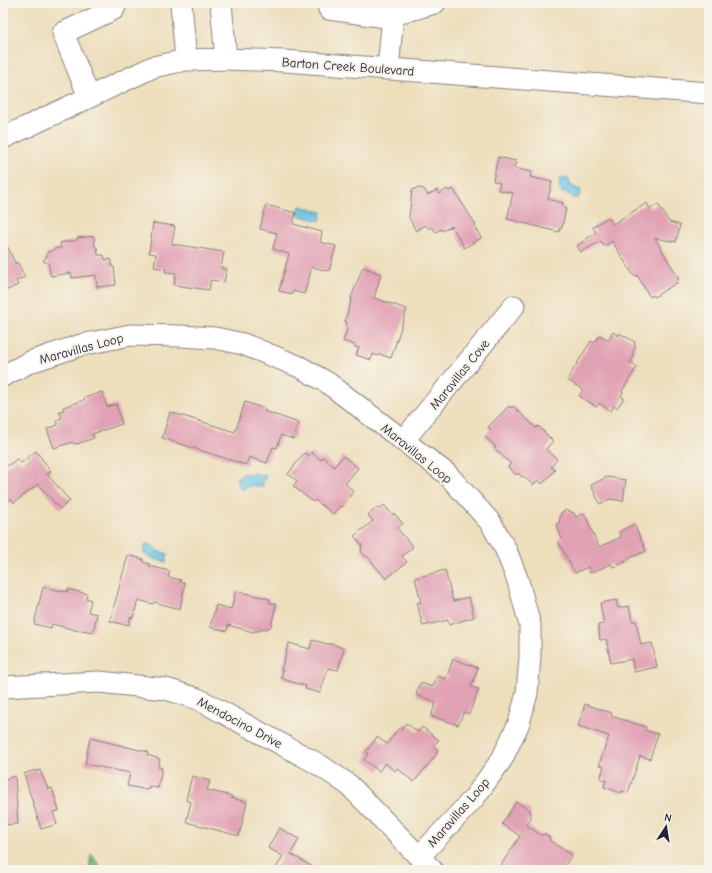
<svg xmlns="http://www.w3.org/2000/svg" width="712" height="873" font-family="'Comic Neue',sans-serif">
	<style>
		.forest { fill: url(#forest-crowns); stroke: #4a6d5c }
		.water { fill: url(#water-ripples); stroke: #447490 }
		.building { fill: #e1a1b4 }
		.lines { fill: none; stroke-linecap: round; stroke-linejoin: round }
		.minor-casing { stroke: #88807c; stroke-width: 23 }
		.minor { stroke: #fff; stroke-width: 21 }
		.labels { text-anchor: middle; stroke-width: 4; stroke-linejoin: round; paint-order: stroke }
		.street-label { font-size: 13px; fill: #22223b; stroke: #f7f3e8 }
	</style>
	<defs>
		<pattern id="forest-crowns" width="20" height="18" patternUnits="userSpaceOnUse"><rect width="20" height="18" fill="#72b87e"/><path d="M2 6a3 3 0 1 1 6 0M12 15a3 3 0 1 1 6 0" fill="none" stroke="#5d9568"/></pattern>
		<pattern id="water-ripples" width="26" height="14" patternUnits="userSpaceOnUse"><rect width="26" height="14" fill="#67c5e5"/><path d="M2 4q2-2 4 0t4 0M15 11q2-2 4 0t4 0" fill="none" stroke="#59a9c5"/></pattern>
	</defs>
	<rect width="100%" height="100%" fill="#f7f3e8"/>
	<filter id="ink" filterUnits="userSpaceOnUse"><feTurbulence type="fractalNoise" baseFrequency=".025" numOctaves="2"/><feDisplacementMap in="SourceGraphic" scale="8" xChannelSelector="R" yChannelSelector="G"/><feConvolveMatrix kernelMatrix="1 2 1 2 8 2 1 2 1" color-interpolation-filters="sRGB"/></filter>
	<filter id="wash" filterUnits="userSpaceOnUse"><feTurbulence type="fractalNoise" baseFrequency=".012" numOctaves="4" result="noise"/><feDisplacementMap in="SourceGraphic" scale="16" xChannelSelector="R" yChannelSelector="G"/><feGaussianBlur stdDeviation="0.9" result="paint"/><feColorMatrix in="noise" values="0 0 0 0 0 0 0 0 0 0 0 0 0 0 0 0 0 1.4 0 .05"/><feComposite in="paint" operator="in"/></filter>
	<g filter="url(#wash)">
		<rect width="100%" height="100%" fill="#eddebc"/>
		<path class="forest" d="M 91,854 L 103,870 L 89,870 Z"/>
		<path class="water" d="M 565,177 L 568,179 L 571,186 L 581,190 L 580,194 L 578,198 L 573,198 L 569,194 L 562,193 L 559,188 L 560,178 Z
			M 300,206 L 322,212 L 320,221 L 297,215 Z
			M 246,473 L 250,475 L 253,473 L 266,476 L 262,487 L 251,485 L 241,490 L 236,478 Z
			M 146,544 L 152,545 L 157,551 L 168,554 L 166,562 L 157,560 L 144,554 L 144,548 Z"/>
		<g id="blocks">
			<path class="building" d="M 498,157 L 516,161 L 514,168 L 532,172 L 530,177 L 552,182 L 548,199 L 563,203 L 562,207 L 566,208 L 562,228 L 560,228 L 559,232 L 507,219 L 513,193 L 498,190 L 500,183 L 493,181 Z
				M 417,188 L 424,189 L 428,195 L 437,190 L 439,194 L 447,189 L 449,191 L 453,189 L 476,225 L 474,226 L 481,238 L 464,248 L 452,226 L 442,231 L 441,229 L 436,232 L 432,227 L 429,229 L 426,225 L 416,231 L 409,218 L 412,190 Z
				M 647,203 L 650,209 L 658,204 L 669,222 L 680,225 L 676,242 L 655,238 L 679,279 L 677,280 L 678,282 L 654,297 L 653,295 L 650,297 L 637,275 L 634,276 L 628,267 L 612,241 L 604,246 L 601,241 L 581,252 L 577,246 L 596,232 L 593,227 L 608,217 L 613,224 Z
				M 266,205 L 296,213 L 293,224 L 322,232 L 320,242 L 336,246 L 329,271 L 312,267 L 304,294 L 293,291 L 292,294 L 279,291 L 289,254 L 273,249 L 277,233 L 260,229 Z
				M 153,223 L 175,226 L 172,244 L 224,252 L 221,268 L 227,269 L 224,282 L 211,280 L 209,290 L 174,285 L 176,273 L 165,272 L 166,269 L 154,267 L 156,254 L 149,253 Z
				M 94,236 L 95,247 L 97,247 L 98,255 L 104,255 L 105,260 L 111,259 L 112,267 L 114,267 L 116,285 L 97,287 L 96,275 L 72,278 L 71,273 L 51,276 L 48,263 L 43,261 L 47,256 L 47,252 L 53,251 L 53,249 L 61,248 L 60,243 L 77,240 L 77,238 Z
				M 3,237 L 15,263 L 18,263 L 25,277 L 16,281 L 18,285 L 3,292 Z
				M 363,267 L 381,274 L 374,298 L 407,309 L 391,358 L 379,354 L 378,356 L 373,354 L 371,360 L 356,355 L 359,348 L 355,347 L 355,345 L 343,341 L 348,327 L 346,326 L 347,322 L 345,321 L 352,298 L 351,298 Z
				M 613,332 L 618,336 L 619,333 L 635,342 L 634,345 L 636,347 L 632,353 L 634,356 L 630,362 L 637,367 L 622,391 L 623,392 L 621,396 L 624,398 L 617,408 L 614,406 L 611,411 L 599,403 L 597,407 L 579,396 L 583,390 L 567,380 L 591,341 L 594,343 L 600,335 L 608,340 Z
				M 102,392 L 107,407 L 116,404 L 122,424 L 92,434 L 94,438 L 77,444 L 77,443 L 74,444 L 73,442 L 54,448 L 47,429 L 58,425 L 56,420 L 62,418 L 59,411 L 64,410 L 63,407 L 82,401 L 85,399 L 84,398 Z
				M 245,402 L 265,409 L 264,411 L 299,423 L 293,439 L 281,435 L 277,448 L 273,447 L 267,463 L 249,457 L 246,465 L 162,438 L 170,412 L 235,432 Z
				M 509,406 L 511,408 L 513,406 L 536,428 L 538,426 L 553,441 L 546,449 L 557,459 L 551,467 L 555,470 L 542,484 L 538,480 L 533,485 L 523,476 L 522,477 L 518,473 L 516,475 L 508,467 L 511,464 L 494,448 L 496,447 L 485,437 L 491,430 L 488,427 Z
				M 36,451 L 51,471 L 47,474 L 70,501 L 60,509 L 38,484 L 14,503 L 11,499 L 3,505 L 3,469 L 17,459 L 21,463 Z
				M 311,452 L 321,460 L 323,457 L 334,467 L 343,456 L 358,468 L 345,484 L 354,491 L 342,507 L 340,506 L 333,514 L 315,500 L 313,502 L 293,486 L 297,481 L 288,474 L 304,453 L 309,456 Z
				M 607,477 L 626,480 L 623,501 L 610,499 L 600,504 L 591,485 Z
				M 384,505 L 393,515 L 394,513 L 403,524 L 397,528 L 413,547 L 402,556 L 407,562 L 386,579 L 368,557 L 365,556 L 361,551 L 362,545 L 354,536 L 373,521 L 368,515 L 378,507 L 379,509 Z
				M 566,510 L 574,513 L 576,517 L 584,513 L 599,547 L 621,537 L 619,532 L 634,524 L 646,551 L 625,560 L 626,562 L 613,567 L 611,564 L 590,573 L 588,567 L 575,573 L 558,541 L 562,539 L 556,524 L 559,523 L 561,513 Z
				M 128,555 L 143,559 L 143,562 L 150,564 L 149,566 L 170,571 L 168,577 L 181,580 L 180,582 L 185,583 L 180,609 L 154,602 L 153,604 L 138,600 L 133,618 L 130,617 L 129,625 L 125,624 L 125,625 L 110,621 Z
				M 445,570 L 453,601 L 469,597 L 474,617 L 449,625 L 448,620 L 423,626 L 417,603 L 421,602 L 415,578 Z
				M 43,587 L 67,592 L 68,589 L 87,594 L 86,598 L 91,600 L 88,612 L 97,614 L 93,632 L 80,630 L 79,631 L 52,624 L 51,628 L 34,624 Z
				M 236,591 L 270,599 L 269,602 L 276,604 L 271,626 L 269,628 L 253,632 L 228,625 L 227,631 L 210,627 L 216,605 L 231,609 Z
				M 616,600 L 618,608 L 629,606 L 632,621 L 636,621 L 641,645 L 652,643 L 657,667 L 634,672 L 632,659 L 611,663 L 606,639 L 600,640 L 598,625 L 604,624 L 600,603 Z
				M 312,640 L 328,644 L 333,644 L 344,649 L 338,670 L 328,668 L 320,693 L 305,689 L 306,686 L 285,680 L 285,679 L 281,678 L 283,670 L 281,670 L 289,643 L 310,649 Z
				M 453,659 L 478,668 L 471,687 L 479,689 L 469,714 L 464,712 L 458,725 L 431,716 L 436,702 L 416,695 L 420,683 L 433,687 L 437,676 L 446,679 Z
				M 585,704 L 612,713 L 611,716 L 646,727 L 645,730 L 658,734 L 650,759 L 640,756 L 628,793 L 622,791 L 621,793 L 604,787 L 606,780 L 601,779 L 601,776 L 604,766 L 599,765 L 609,736 L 578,726 Z
				M 406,723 L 418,732 L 422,727 L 439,740 L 433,746 L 438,750 L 436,753 L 437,754 L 414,782 L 397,768 L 395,771 L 385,763 L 379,771 L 364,760 L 368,754 L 366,752 L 377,737 L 387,744 L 399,728 L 401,730 Z
				M 90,738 L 148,752 L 147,755 L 160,759 L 158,767 L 162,768 L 158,788 L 149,786 L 148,790 L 127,786 L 130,773 L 85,764 Z
				M 35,770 L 36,772 L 40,770 L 48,789 L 52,788 L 59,811 L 53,812 L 57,824 L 41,829 L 24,774 Z
				M 15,776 L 18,824 L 3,825 L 3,780 Z
				M 192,776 L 210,781 L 207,790 L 232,796 L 231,798 L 247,802 L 239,836 L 186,822 L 191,802 L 186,800 Z
				M 516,802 L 530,810 L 531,818 L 526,825 L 541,835 L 545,834 L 549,837 L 550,841 L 572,855 L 562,870 L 509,870 L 501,865 L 520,836 L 502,824 Z
				M 279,828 L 299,839 L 291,854 L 318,870 L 275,870 L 283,856 L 268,848 Z"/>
		</g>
	</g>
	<g filter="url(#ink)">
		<use href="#blocks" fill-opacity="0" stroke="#88807c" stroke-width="1"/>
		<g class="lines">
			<defs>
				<path id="minor" d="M 181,3 L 186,60
					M 221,3 L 226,59
					M 329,9 L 393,18
					M 388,69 L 393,15 L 435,3
					M 89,97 L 63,33 L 114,9 L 116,3
					M 3,138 L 153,67 L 186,60 L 226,59 L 284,61 L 709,93
					M 3,376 L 30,362 L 81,345 L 130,335 L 180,336 L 215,338 L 243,344 L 300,367 L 328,383 L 447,474 L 491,523 L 506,550 L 518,581 L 530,625 L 530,657 L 527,693 L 519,723 L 502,759 L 474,798 L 419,857
					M 403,441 L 514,306
					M 3,687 L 99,682 L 166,689 L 198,699 L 318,764 L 349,785 L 432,870"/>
			</defs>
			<use href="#minor" class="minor-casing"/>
			<use href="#minor" class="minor"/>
		</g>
	</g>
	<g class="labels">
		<g class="street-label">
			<text transform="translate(348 66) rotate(4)" y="5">Barton Creek Boulevard</text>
			<text transform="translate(81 348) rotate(-15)" y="5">Maravillas Loop</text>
			<text transform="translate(459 374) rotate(-51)" y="5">Maravillas Cove</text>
			<text transform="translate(417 453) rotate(39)" y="5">Maravillas Loop</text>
			<text transform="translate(240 722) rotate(28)" y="5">Mendocino Drive</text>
			<text transform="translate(458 812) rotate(-49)" y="5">Maravillas Loop</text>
		</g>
	</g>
	<rect width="712" height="873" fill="none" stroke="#f7f3e8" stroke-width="16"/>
	<g transform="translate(666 827) rotate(12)" stroke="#f7f3e8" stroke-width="3" paint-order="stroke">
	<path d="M0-3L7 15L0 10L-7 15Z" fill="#22223b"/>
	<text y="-6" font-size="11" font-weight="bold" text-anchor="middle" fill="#22223b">N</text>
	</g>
</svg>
